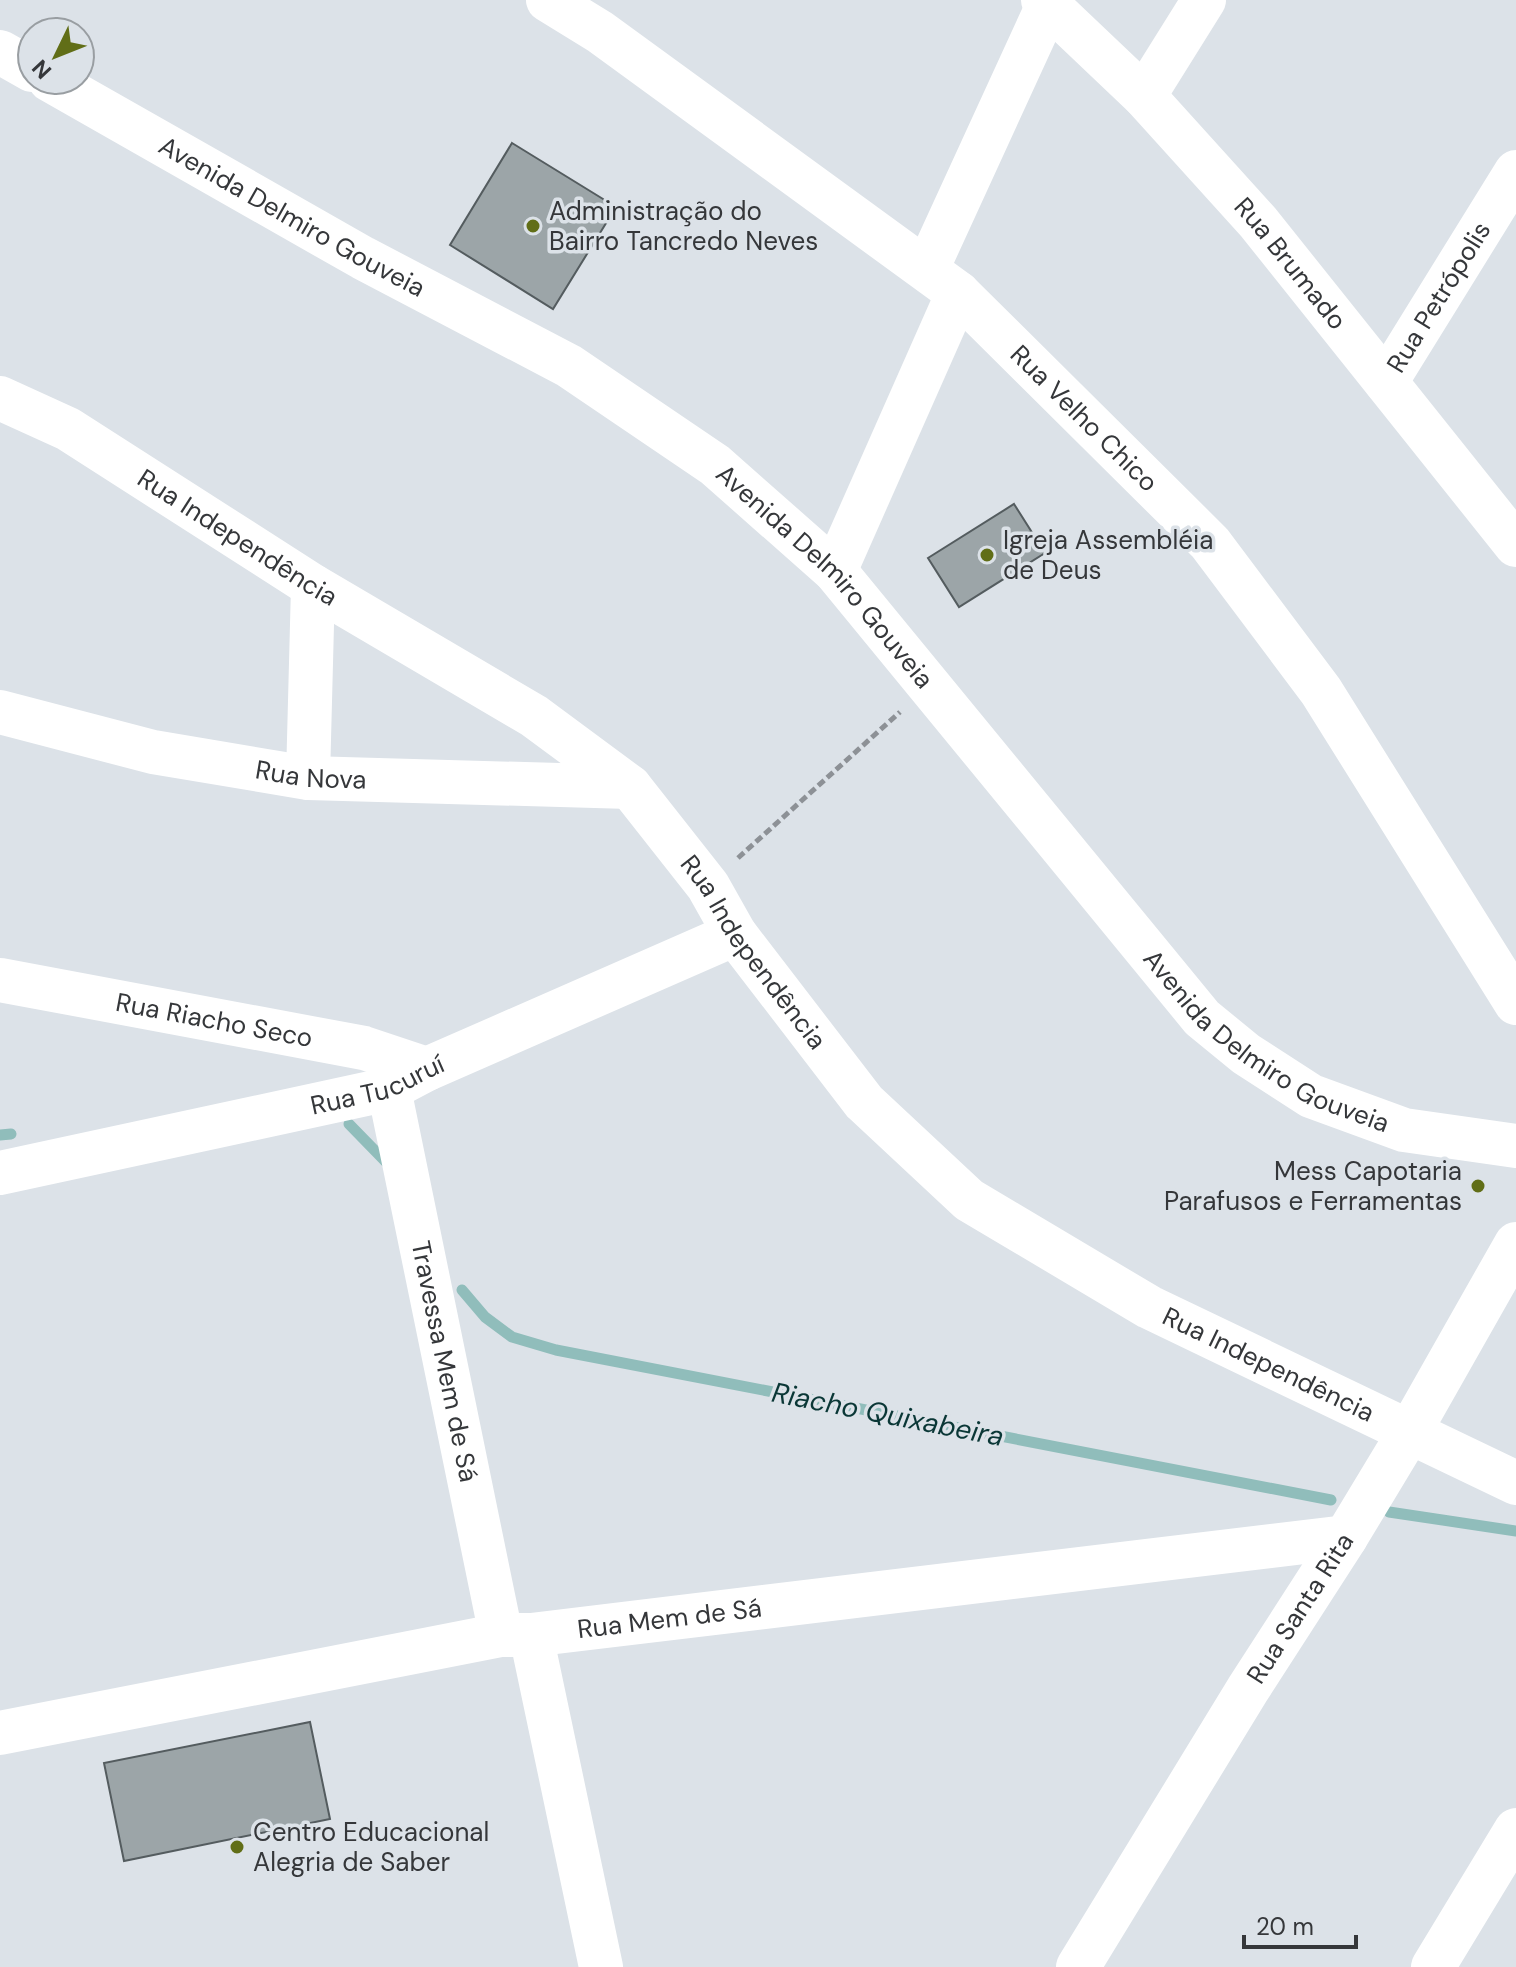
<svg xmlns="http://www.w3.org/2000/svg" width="1516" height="1967" font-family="'DM Sans',sans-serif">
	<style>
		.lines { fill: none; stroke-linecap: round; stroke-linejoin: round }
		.stream { stroke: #90bdbb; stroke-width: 11 }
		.building { fill: #9ca5a8; stroke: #545c5f; stroke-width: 2 }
		.path { stroke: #8d9196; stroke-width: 5; stroke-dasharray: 8 4; stroke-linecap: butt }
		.minor { stroke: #fff; stroke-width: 44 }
		.poi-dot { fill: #616e17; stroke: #dce2e8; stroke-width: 3 }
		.labels { text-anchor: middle; stroke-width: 7; stroke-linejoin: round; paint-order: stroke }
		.poi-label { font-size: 26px; fill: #35373a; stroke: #dce2e8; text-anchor: start }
		.street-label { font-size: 26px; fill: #35373a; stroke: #dce2e8 }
		.water-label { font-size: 28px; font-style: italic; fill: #0a3736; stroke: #dce2e8 }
	</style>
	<rect width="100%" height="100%" fill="#dce2e8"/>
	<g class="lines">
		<path class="stream" d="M 349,1124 L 386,1162
			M 0,1135 L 11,1134
			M 462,1290 L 485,1317 L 512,1337 L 556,1350 L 1331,1500
			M 1389,1512 L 1516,1531"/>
	</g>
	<path class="building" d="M 512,143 L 616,207 L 553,309 L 450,245 Z
		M 1014,504 L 1045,553 L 959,607 L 928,558 Z
		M 310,1722 L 330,1819 L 124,1861 L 104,1763 Z"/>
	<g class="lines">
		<path class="path" d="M 738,858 L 900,712"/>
		<g class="minor">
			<path id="s1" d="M 548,0 L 600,32 L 958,293 L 1210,543 L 1321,691 L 1516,1003"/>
			<path id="s2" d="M 1043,0 L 1144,96 L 1258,222 L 1516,545"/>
			<path d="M 0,52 L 32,70"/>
			<path id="s3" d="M 50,80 L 363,258 L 569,366 L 715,465 L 835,571 L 1202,1018 L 1246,1054 L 1311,1096 L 1404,1130 L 1516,1146"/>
			<path d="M 1144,96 L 1204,0"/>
			<path d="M 927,269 L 1048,5"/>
			<path id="s4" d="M 1386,382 L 1516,172"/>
			<path id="s5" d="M 0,398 L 68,429 L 313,586 L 534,716 L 630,787 L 708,886 L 735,934 L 864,1102 L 969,1200 L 1149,1307 L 1516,1483"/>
			<path d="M 835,571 L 958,293"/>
			<path id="s6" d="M 0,712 L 153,752 L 308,778 L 630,787"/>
			<path d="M 308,778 L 313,586"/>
			<path id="s7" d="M 0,980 L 364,1048 L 427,1069"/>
			<path id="s8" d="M 389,1089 L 501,1635"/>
			<path id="s9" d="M 0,1173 L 389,1089 L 427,1069 L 735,934"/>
			<path d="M 531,1635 L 601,1967"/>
			<path id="s10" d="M 0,1733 L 501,1635 L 531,1635 L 1346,1537"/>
			<path id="s11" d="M 1078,1967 L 1248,1689 L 1346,1537 L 1410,1431 L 1516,1244"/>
			<path d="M 1433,1967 L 1516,1830"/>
		</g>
	</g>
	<g class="poi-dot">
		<circle cx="533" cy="226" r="8"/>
		<circle cx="987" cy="555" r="8"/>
		<circle cx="1478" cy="1186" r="8"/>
		<circle cx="237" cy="1847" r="8"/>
	</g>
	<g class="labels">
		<g class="poi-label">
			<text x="549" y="220">Administração do<tspan x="549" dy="30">Bairro Tancredo Neves</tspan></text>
			<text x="1003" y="549">Igreja Assembléia<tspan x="1003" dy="30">de Deus</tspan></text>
			<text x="1462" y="1180" text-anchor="end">Mess Capotaria<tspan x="1462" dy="30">Parafusos e Ferramentas</tspan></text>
			<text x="253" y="1841">Centro Educacional<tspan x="253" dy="30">Alegria de Saber</tspan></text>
		</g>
		<g class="street-label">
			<text dy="9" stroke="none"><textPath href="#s3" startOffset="278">Avenida Delmiro Gouveia</textPath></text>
			<text dy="9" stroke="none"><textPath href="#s2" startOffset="362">Rua Brumado</textPath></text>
			<text dy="9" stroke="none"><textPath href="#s4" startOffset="100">Rua Petrópolis</textPath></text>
			<text dy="9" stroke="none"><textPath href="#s1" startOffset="682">Rua Velho Chico</textPath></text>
			<text dy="9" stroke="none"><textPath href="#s5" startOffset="276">Rua Independência</textPath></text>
			<text dy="9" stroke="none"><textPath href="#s3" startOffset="926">Avenida Delmiro Gouveia</textPath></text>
			<text dy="9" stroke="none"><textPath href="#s6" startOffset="318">Rua Nova</textPath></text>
			<text dy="9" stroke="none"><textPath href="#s5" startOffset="948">Rua Independência</textPath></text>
			<text dy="9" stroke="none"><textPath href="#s7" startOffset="218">Rua Riacho Seco</textPath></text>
			<text dy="9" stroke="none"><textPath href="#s3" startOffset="1574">Avenida Delmiro Gouveia</textPath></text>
			<text dy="9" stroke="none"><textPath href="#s9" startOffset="388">Rua Tucuruí</textPath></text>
			<text dy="9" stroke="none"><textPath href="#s8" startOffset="278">Travessa Mem de Sá</textPath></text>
			<text dy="9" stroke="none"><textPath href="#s5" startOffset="1620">Rua Independência</textPath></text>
			<text dy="9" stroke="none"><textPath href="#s11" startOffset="422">Rua Santa Rita</textPath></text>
			<text dy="9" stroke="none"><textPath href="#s10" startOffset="680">Rua Mem de Sá</textPath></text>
		</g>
		<g class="water-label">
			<text transform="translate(888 1414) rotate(11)" y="10">Riacho Quixabeira</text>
		</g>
	</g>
	<g transform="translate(56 56) rotate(227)"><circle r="38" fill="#dce2e8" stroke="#999ea2" stroke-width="2"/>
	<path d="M0-6L14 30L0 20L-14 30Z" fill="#616e17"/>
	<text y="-12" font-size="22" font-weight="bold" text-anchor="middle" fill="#35373a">N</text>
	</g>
	<path d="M1244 1935v12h112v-12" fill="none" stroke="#35373a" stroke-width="4"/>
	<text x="1256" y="1935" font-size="24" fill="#35373a" stroke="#dce2e8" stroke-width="6" paint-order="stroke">20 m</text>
</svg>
